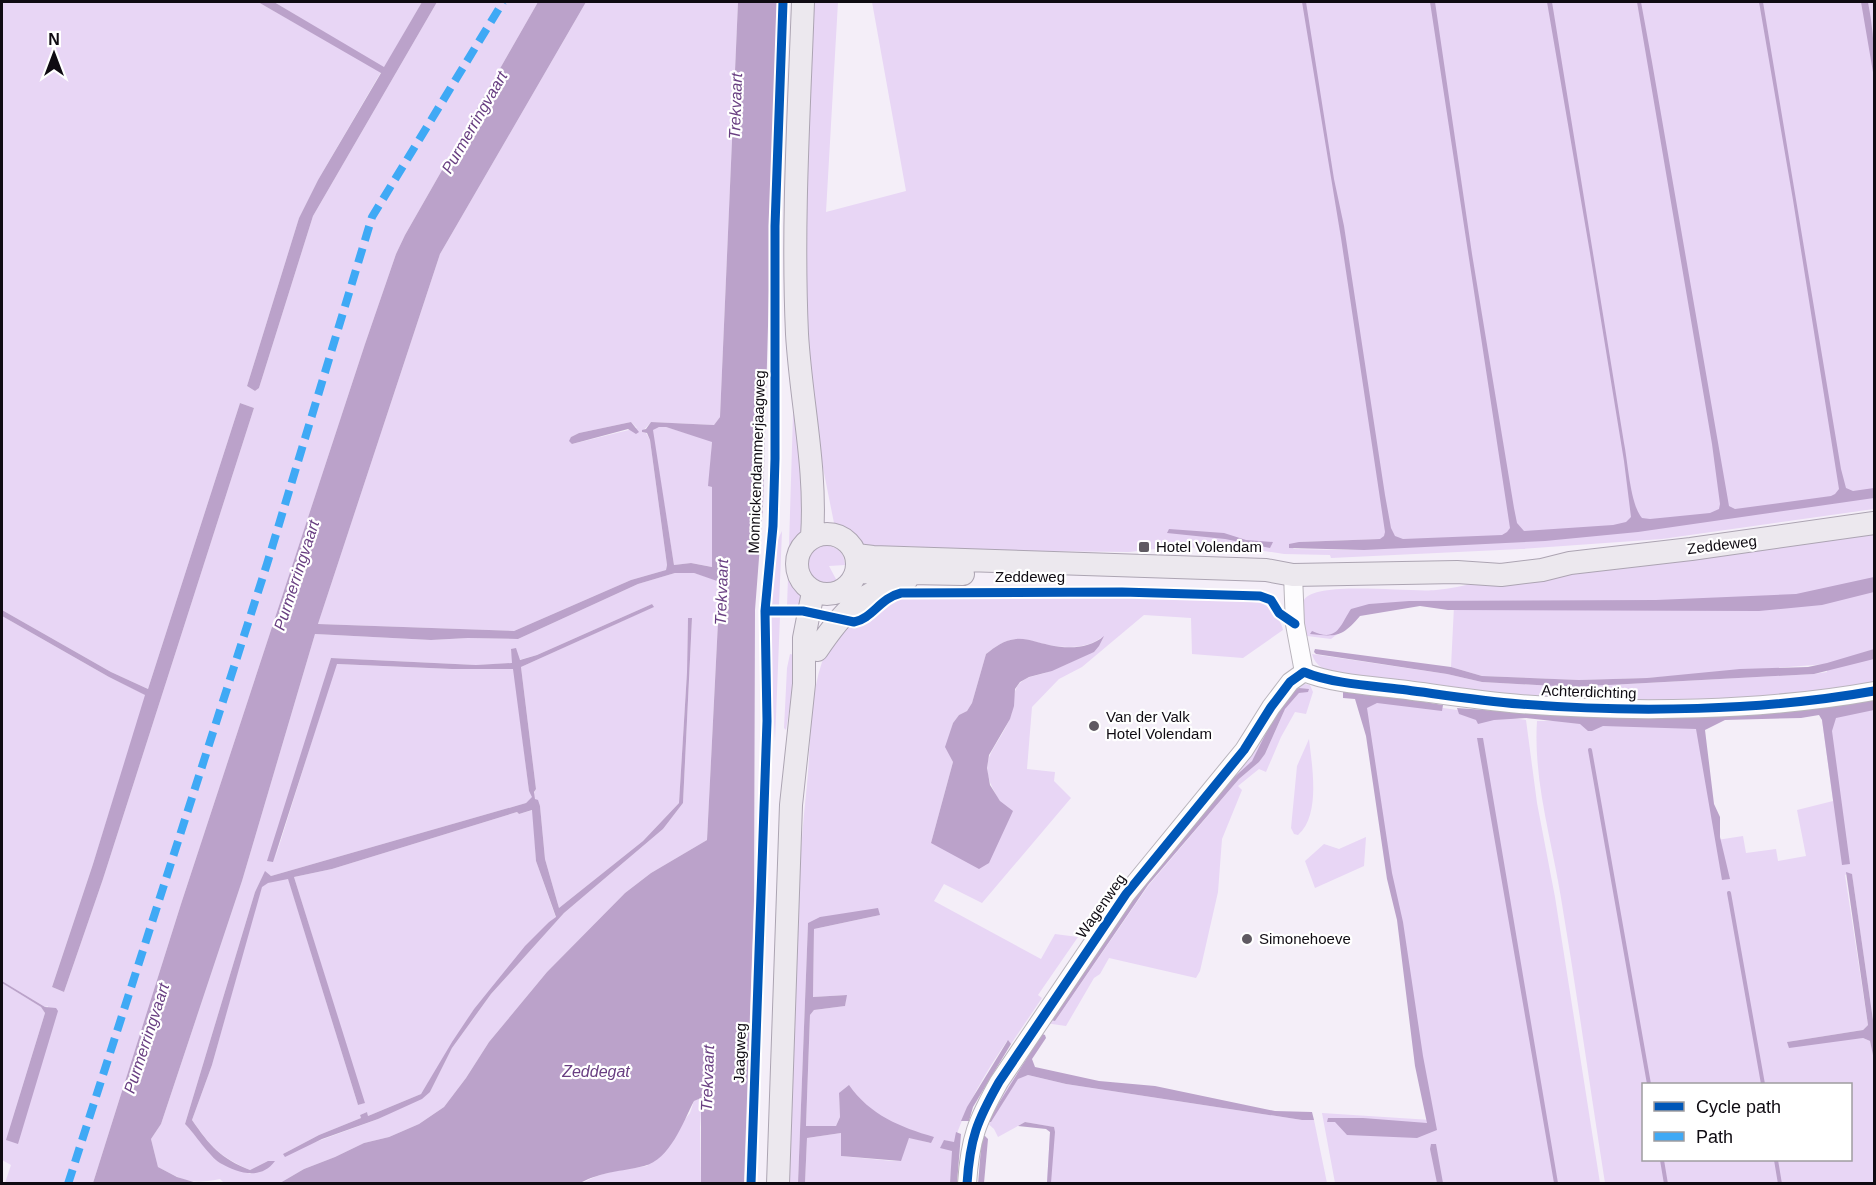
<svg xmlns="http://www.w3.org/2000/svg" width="1876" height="1185" font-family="Arial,sans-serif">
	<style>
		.green { fill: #e8d6f5; fill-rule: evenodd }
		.water { fill: #bba2ca; fill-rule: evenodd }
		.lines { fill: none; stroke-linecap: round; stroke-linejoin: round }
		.stream { stroke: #bba2ca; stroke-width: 4 }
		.minor-casing { stroke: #b9b4bc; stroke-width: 20 }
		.major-casing { stroke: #aca4b2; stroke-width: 24 }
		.minor { stroke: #fdfcfe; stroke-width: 18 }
		.major { stroke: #ece8ee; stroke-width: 22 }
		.quiet { stroke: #3fa9f5; stroke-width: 8; stroke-dasharray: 15 8; stroke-linecap: butt }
		.cycleway-casing { stroke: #fff; stroke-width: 13 }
		.cycleway { stroke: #0057b8; stroke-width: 9 }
		.poi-dot { fill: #5f5a62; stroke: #fff; stroke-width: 2 }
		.labels { text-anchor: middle; stroke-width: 4.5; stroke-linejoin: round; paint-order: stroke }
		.street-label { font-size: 15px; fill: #0f0b12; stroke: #fff }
		.poi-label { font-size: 15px; fill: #0f0b12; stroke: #fff; text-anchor: start }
		.water-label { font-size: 16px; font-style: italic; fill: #693f82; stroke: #fff }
	</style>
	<rect width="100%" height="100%" fill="#f4eef8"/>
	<path class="green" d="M 2,2 L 258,2 L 381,72 L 318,180 L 299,218 L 247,386 L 255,391 L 259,388 L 313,216 L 437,2 L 538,2 L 405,235 L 396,254 L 365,344 L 181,904 L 93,1183 L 5,1183 L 11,1165 L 2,1160 L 2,983 L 41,1007 L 45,1013 L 6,1140 L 48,1006 L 45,1007 L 2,981 L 2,616 L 109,677 L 146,695 L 93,864 L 52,987 L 64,992 L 103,879 L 254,408 L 240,403 L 148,689 L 111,672 L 2,610 Z
		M 274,2 L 422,2 L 384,68 Z
		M 586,2 L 738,2 L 720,417 L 714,425 L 651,422 L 642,432 L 646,433 L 650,440 L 667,565 L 666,570 L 631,580 L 514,631 L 318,624 L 440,254 ZM 631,422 L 637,428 L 572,444 L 571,437 L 579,433 Z
		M 813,2 L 838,2 L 826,212 L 906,191 L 872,2 L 1874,2 L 1874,509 L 1662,539 L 1521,549 L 1331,558 L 1330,555 L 1284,554 L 1238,547 L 1164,548 L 1129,552 L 1035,551 L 1020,552 L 903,546 L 871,553 L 839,532 L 834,523 L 821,458 L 806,332 L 806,231 ZM 1380,539 L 1391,548 L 1348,550 L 1293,549 L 1299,542 Z
		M 793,414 L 797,414 L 804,535 L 794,546 L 789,546 Z
		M 659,427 L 666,427 L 712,441 L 709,486 L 712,487 L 713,567 L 691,563 L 674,565 L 652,429 Z
		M 1874,529 L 1874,649 L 1847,658 L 1874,651 L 1874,686 L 1836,693 L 1682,703 L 1529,702 L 1336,673 C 1324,669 1316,667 1312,654 L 1447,674 L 1482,682 L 1572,687 L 1814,674 L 1827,672 L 1827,664 L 1647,678 L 1579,680 L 1482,676 L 1451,667 L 1454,606 C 1432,606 1378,604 1360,615 C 1350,622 1341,632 1331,639 L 1307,636 C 1304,626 1298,609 1304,600 C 1316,580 1411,593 1436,590 C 1450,589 1464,585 1478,583 Z
		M 782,531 L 779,606 L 770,605 C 771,580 770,553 782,531 Z
		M 825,545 C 838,547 844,552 845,565 L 829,566 L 837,581 L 826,584 L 815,581 C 800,567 806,548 825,545 Z
		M 675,573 L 694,573 L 720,581 L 707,840 L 651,873 L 625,893 L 547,972 L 489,1042 L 466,1078 L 444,1107 L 419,1124 L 389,1137 L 364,1143 L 335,1157 L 304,1169 L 280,1183 L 224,1183 L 220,1179 C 190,1185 185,1181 158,1167 L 151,1139 L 161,1124 L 242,881 L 315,634 L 431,640 L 468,638 L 518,639 L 638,584 ZM 652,604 L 653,607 L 521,667 L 536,789 C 532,795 535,800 540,806 L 545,859 L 559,908 L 643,841 L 679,803 L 687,672 L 688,618 L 692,619 L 683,803 L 663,829 L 564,913 L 491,994 L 452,1048 L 430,1092 L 378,1119 L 283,1154 L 319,1135 L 361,1118 L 360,1115 L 367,1112 L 368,1116 L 421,1094 L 474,1009 L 549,922 L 556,918 L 536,861 L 533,810 L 519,814 L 517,812 L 332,869 L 294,877 L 364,1103 L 358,1105 L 288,878 L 267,883 L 261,887 L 212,1065 L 192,1120 C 212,1148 219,1156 250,1170 L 268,1161 L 250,1174 L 219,1162 L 185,1124 L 255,892 L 265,872 L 271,876 L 526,803 L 533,797 L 529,791 L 514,669 L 452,669 L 336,664 L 274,862 L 331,658 L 476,665 L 513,663 L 511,649 L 519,660 L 537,655 Z
		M 792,576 L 802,593 L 804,607 L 787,607 L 788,577 Z
		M 995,595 L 1213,598 L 1261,603 C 1270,606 1281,620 1283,630 L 1243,658 L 1192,654 L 1191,618 L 1144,615 L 1082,667 L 1059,679 L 1032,707 L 1027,769 L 1055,772 L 1054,781 L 1071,798 L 982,903 L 944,884 L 934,901 L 1041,959 L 1055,934 L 1078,937 L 1038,995 L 1042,998 L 1011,1044 L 1007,1041 C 986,1072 965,1106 954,1143 L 944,1140 L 953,1151 L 950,1183 L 805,1183 L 807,1138 L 841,1133 L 841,1156 L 892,1161 L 900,1161 L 909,1137 L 930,1143 L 907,1129 L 888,1121 L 859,1100 L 839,1093 L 840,1117 L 836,1126 L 806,1127 L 810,1015 L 814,1010 L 845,1006 L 846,995 L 813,997 L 814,929 L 880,915 L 808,923 L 798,1183 L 787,1184 C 792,1050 793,916 807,784 C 811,743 809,701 822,662 C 827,649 834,637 841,626 C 871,629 867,615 889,602 C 909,590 970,595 995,595 ZM 1102,637 C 1097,643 1092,649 1087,654 C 1084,657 1051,671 1045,673 C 1036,676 1027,676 1020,683 C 1011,691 1015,707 1010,718 C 995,754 973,759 1000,801 L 931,843 L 953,762 L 946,747 L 953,723 L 959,715 L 967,711 L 972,703 L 986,654 C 995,647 1004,640 1016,639 C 1027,638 1037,643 1048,645 C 1066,648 1088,649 1102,637 Z
		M 770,615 L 780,616 L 775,742 L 769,635 Z
		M 790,654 L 798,656 L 786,730 L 784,728 L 787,668 Z
		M 1299,683 L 1310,685 L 1313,692 L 1306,714 L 1295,712 L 1281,737 L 1266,772 L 1259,769 L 1238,786 L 1242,790 L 1222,839 L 1218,892 L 1200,971 L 1196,978 L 1109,958 L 1100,974 L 1094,978 L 1066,1026 L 1045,1023 L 1103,933 ZM 1299,688 L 1303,692 L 1299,693 L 1285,709 L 1265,754 L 1259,762 L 1239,779 L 1148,886 L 1055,1021 L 1051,1020 L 1108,934 L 1151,874 L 1230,781 L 1252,761 Z
		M 1361,696 L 1526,720 L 1537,803 L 1555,897 L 1600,1183 L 1335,1183 L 1322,1113 L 1431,1120 Z
		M 1874,706 L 1874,1027 L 1852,875 L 1849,873 L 1845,875 L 1868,1025 L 1863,1030 L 1787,1042 L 1863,1038 L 1870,1041 L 1874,1060 L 1874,1183 L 1605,1183 C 1590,1088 1577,993 1561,898 C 1552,841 1533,780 1537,721 L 1696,721 L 1717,840 L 1743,836 L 1746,853 L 1776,849 L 1778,861 L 1806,856 L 1797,810 L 1833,801 L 1822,720 ZM 1644,1084 L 1850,1084 L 1850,1160 L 1644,1160 Z
		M 1309,739 C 1312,766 1321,815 1298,835 L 1294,834 L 1291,828 L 1297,766 Z
		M 1366,837 L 1364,866 L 1315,888 L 1305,861 L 1324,844 L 1339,849 Z
		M 1041,1032 L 1044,1034 L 988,1121 L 991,1122 L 1018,1078 L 1028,1075 L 1066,1084 L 1302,1120 L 1314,1120 L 1327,1183 L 1047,1183 L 1050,1132 L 1053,1127 L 1025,1122 L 998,1137 L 994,1129 L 985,1121 Z
		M 702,1097 L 700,1127 L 701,1183 L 580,1184 C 601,1172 623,1169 647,1166 L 690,1113 L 694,1101 Z"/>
	<path class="water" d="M 258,2 L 274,2 L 384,67 L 422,2 L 437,2 L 313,216 L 259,388 L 255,391 L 247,386 L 299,218 L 318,180 L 381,73 Z
		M 538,2 L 586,2 L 440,254 L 318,624 L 514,631 L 631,580 L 666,570 L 667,565 L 650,440 L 647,433 L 642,432 L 642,430 L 646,429 L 651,422 L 714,425 L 720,417 L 738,2 L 777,2 L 763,506 L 755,610 L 754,901 L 744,1183 L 701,1183 L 701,1098 L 694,1101 C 683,1122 670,1160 644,1166 C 620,1172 603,1171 580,1183 L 280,1183 L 304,1169 L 335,1157 L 364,1143 L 389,1137 L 419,1124 L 444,1107 L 466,1078 L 489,1042 L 547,972 L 625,893 L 651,873 L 707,840 L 720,582 L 694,573 L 675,573 L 638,584 L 518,639 L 468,638 L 431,640 L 315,634 L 242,881 L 161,1124 L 151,1139 L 158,1167 L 177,1177 L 197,1183 L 93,1183 L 181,904 L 365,344 L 396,254 L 405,235 ZM 659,427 L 666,427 L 712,442 L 708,486 L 712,487 L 712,567 L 691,563 L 674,565 L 653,430 Z
		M 1302,2 L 1306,2 L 1334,179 L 1344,226 L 1385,495 L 1391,528 L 1395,536 L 1403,539 L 1502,535 L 1507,532 L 1510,528 L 1430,2 L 1435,2 L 1472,254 L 1514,508 L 1517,523 L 1524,531 L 1613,525 L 1626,522 L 1631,517 L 1624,461 L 1590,253 L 1547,2 L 1552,2 L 1624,443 C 1628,462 1630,504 1642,518 L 1650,519 L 1710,513 L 1719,509 L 1720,504 L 1712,444 L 1637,2 L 1641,2 L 1652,62 L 1729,506 L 1735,509 L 1831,496 L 1835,494 L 1839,489 L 1793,200 L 1759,2 L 1763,2 L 1841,469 L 1846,488 L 1853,491 L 1874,488 L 1874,498 L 1638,532 L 1545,541 L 1364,550 L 1289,548 L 1289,544 L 1299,542 L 1380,539 L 1384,536 L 1385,532 L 1341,238 Z
		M 1861,2 L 1868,2 C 1873,28 1875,52 1874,78 Z
		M 240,403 L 254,408 L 103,879 L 64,992 L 52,987 L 93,864 L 145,695 L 109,677 L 2,616 L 2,610 L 111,672 L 148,689 Z
		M 631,422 L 639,432 L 636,434 L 628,429 L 572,444 L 569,441 L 571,437 L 579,433 Z
		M 1169,529 L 1224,533 L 1246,540 L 1273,542 L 1270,548 L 1225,539 L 1167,533 Z
		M 1874,577 L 1874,592 L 1822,605 L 1759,611 L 1448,610 L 1420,606 L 1360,616 C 1342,637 1337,637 1310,634 L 1312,631 C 1338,643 1340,625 1351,609 L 1369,604 L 1409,601 L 1656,600 L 1796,594 Z
		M 652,604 L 654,607 L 521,667 L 536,789 L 534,792 L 535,799 L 538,800 L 540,806 L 545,859 L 559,908 L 643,841 L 679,803 L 687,672 L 688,618 L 692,618 L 683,803 L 663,829 L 564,913 L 491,994 L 452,1048 L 430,1092 L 422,1099 L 378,1119 L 322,1139 L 285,1157 L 283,1154 L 319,1135 L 361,1118 L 360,1115 L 367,1112 L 368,1116 L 421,1094 L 452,1042 L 474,1009 L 525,946 L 549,922 L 556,917 L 536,861 L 532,810 L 519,814 L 517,812 L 332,869 L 294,877 L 365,1103 L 358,1105 L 288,879 L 268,883 L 262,887 L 212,1065 L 192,1120 C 210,1146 220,1158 250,1170 L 268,1161 L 275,1161 C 261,1180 239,1174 220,1163 C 209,1156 195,1134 185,1124 L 255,892 L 265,871 L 271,876 L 526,803 L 532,797 L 529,791 L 513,669 L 452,669 L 337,664 L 273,862 L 267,861 L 331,658 L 476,665 L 512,663 L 511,649 L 516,648 L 520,660 L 537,655 Z
		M 1104,636 L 1099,646 L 1094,652 L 1052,671 L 1029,677 L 1020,682 L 1015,689 L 1014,706 L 1010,719 L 989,755 L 987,768 L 990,785 L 1000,801 L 1013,811 L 989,863 L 979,869 L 931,843 L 953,762 L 945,747 L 953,723 L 959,715 L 967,711 L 972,703 L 986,654 C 995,647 1004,640 1016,639 C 1028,638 1038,643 1049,645 C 1068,649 1089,649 1104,636 Z
		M 1315,649 L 1451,667 L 1482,676 L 1579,680 L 1647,678 L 1740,669 L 1808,667 L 1827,663 L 1874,649 L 1874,659 L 1814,674 L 1572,687 L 1482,682 L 1447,674 L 1316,654 L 1314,652 Z
		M 1299,688 L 1309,689 L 1308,692 L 1299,693 L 1285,709 L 1265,754 L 1259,762 L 1239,779 L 1148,885 L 1055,1021 L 1050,1020 L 1151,874 L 1230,781 L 1252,761 L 1273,719 L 1293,691 Z
		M 1352,690 L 1443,705 L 1442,711 L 1377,703 L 1367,708 L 1392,873 L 1403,922 L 1423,1056 L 1437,1130 L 1417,1138 L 1347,1135 L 1335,1122 L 1327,1122 L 1328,1118 L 1363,1118 L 1427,1123 L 1415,1066 L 1397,920 L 1387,879 L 1366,736 L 1355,699 L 1343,698 L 1343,692 Z
		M 1874,698 L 1874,710 L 1836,718 L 1832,731 L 1850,864 L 1842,865 L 1822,720 L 1819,715 L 1801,718 L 1725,720 L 1705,730 L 1714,804 L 1720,817 L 1720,837 L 1730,879 L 1722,880 L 1696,729 L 1603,726 L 1592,731 L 1588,731 L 1580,724 L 1526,718 L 1494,720 L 1478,724 L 1476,720 L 1459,714 L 1457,708 L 1565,716 Z
		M 1477,738 L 1483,738 L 1558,1183 L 1554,1183 Z
		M 1846,872 L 1852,874 L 1874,1027 L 1874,1060 L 1870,1041 L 1863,1038 L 1789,1048 L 1787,1042 L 1863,1030 L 1868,1025 Z
		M 878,908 L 880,915 L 814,929 L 813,997 L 847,995 L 845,1006 L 814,1010 L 810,1015 L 806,1126 L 836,1126 L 840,1117 L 839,1093 L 849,1085 C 870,1115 900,1127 934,1137 L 931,1143 L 909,1138 L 901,1161 L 841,1156 L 841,1133 L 807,1138 L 805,1183 L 798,1183 L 808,923 L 820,917 Z
		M 2,981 L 45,1007 L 56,1008 L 58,1011 L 18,1144 L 6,1140 L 45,1013 L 41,1007 L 2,983 Z
		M 1042,1034 L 1045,1035 L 1046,1038 L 1032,1059 L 1035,1067 L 1099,1081 L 1155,1086 L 1275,1111 L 1312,1112 L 1314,1120 L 1302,1120 L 1066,1084 L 1028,1075 L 1018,1079 L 991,1122 L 987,1122 Z
		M 1008,1040 L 1011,1044 L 973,1107 L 969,1121 L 961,1121 L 967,1107 Z
		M 1025,1122 L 1054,1127 L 1055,1132 L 1051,1183 L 1047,1183 L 1050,1132 L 1046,1129 L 1018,1126 Z
		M 956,1132 L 961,1134 L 957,1183 L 950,1183 L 952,1151 L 940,1148 L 944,1140 L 954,1142 Z
		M 982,1136 L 985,1136 L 988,1139 L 984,1183 L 978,1184 Z
		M 1431,1144 L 1436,1144 L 1443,1183 L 1437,1183 L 1430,1149 Z"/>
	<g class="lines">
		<path class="stream" d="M 1590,750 L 1649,1084
			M 1729,893 L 1763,1084
			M 1662,1160 L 1666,1184
			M 1776,1160 L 1780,1184"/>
		<defs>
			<path id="minor" d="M 1293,575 L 1295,624 L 1304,672
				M 1304,672 C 1332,684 1376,686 1407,690 C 1444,695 1482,701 1520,704 C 1633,713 1763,711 1874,691
				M 967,1184 C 970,1138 977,1121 999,1082 L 1126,894 L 1244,750 L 1271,707 L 1290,682 L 1304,672"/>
			<path id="major" d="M 803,2 C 799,112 792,223 797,334 C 801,402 817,469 812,537
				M797 564a30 30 0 1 1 60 0a30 30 0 1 1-60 0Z
				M 856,555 L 873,557 L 1266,570 L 1293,575 L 1457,572 L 1501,575 L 1542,570 L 1570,563 L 1691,549 L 1874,523
				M 857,572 L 963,574
				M 817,650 C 844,610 860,593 907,579
				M 778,1184 L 791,805 L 804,684 L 804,638 L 813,592"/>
		</defs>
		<use href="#minor" class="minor-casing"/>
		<use href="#major" class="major-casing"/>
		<use href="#minor" class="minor"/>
		<use href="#major" class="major"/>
		<path class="quiet" d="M 68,1184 L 267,564 L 372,217 L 503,2"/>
		<defs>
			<path id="cycleway" d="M 765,611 L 803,611 L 854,622 C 872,619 880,598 901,593 L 1122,592 L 1260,596 L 1271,600 L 1279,613 L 1295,624
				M 751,1184 L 767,721 L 765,611 L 773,526 L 775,459 L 775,226 L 783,2
				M 967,1184 C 970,1138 977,1121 999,1082 L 1126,894 L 1244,750 L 1271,707 L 1290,682 L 1304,672 C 1332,684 1376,686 1407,690 C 1444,695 1482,701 1520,704 C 1633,713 1763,711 1874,691"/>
		</defs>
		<use href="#cycleway" class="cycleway-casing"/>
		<use href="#cycleway" class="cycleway"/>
	</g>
	<g class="poi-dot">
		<rect x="1138" y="541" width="12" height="12" rx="3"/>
		<circle cx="1094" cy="726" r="6"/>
		<circle cx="1247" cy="939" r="6"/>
	</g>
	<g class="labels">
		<g class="street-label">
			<text transform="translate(757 462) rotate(-88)" y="5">Monnickendammerjaagweg</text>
			<text transform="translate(1722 545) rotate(-7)" y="5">Zeddeweg</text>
			<text x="1030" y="582">Zeddeweg</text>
			<text transform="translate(1589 692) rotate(2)" y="5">Achterdichting</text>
			<text transform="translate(1101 906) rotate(-55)" y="5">Wagenweg</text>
			<text transform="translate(740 1053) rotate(-88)" y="5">Jaagweg</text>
		</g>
		<g class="poi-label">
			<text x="1156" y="552">Hotel Volendam</text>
			<text x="1106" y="722">Van der Valk<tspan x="1106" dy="17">Hotel Volendam</tspan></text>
			<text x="1259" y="944">Simonehoeve</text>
		</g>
		<g class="water-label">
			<text transform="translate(735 106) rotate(-88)" y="6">Trekvaart</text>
			<text transform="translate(474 122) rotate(-60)" y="6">Purmerringvaart</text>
			<text transform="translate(296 575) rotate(-72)" y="6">Purmerringvaart</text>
			<text transform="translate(721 592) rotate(-88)" y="6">Trekvaart</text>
			<text transform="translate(146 1038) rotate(-72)" y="6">Purmerringvaart</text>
			<text x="596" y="1077">Zeddegat</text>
			<text transform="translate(707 1078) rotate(-88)" y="6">Trekvaart</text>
		</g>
	</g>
	<rect width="1876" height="1185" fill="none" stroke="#0f0b12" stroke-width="6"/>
	<rect x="1642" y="1083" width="210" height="78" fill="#ffffff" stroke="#9f9da0" stroke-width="1.5"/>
	<rect x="1654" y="1102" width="30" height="9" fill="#0057b8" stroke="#9f9da0" stroke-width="1.5"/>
	<text x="1696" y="1113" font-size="18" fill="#0f0b12">Cycle path</text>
	<rect x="1654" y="1132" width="30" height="9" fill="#3fa9f5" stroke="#9f9da0" stroke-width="1.5"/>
	<text x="1696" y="1143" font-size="18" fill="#0f0b12">Path</text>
	<g transform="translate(54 54)" stroke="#ffffff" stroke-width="4.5" paint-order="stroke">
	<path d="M0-4.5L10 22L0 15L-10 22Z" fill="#0f0b12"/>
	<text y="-9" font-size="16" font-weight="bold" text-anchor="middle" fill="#0f0b12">N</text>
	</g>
</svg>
